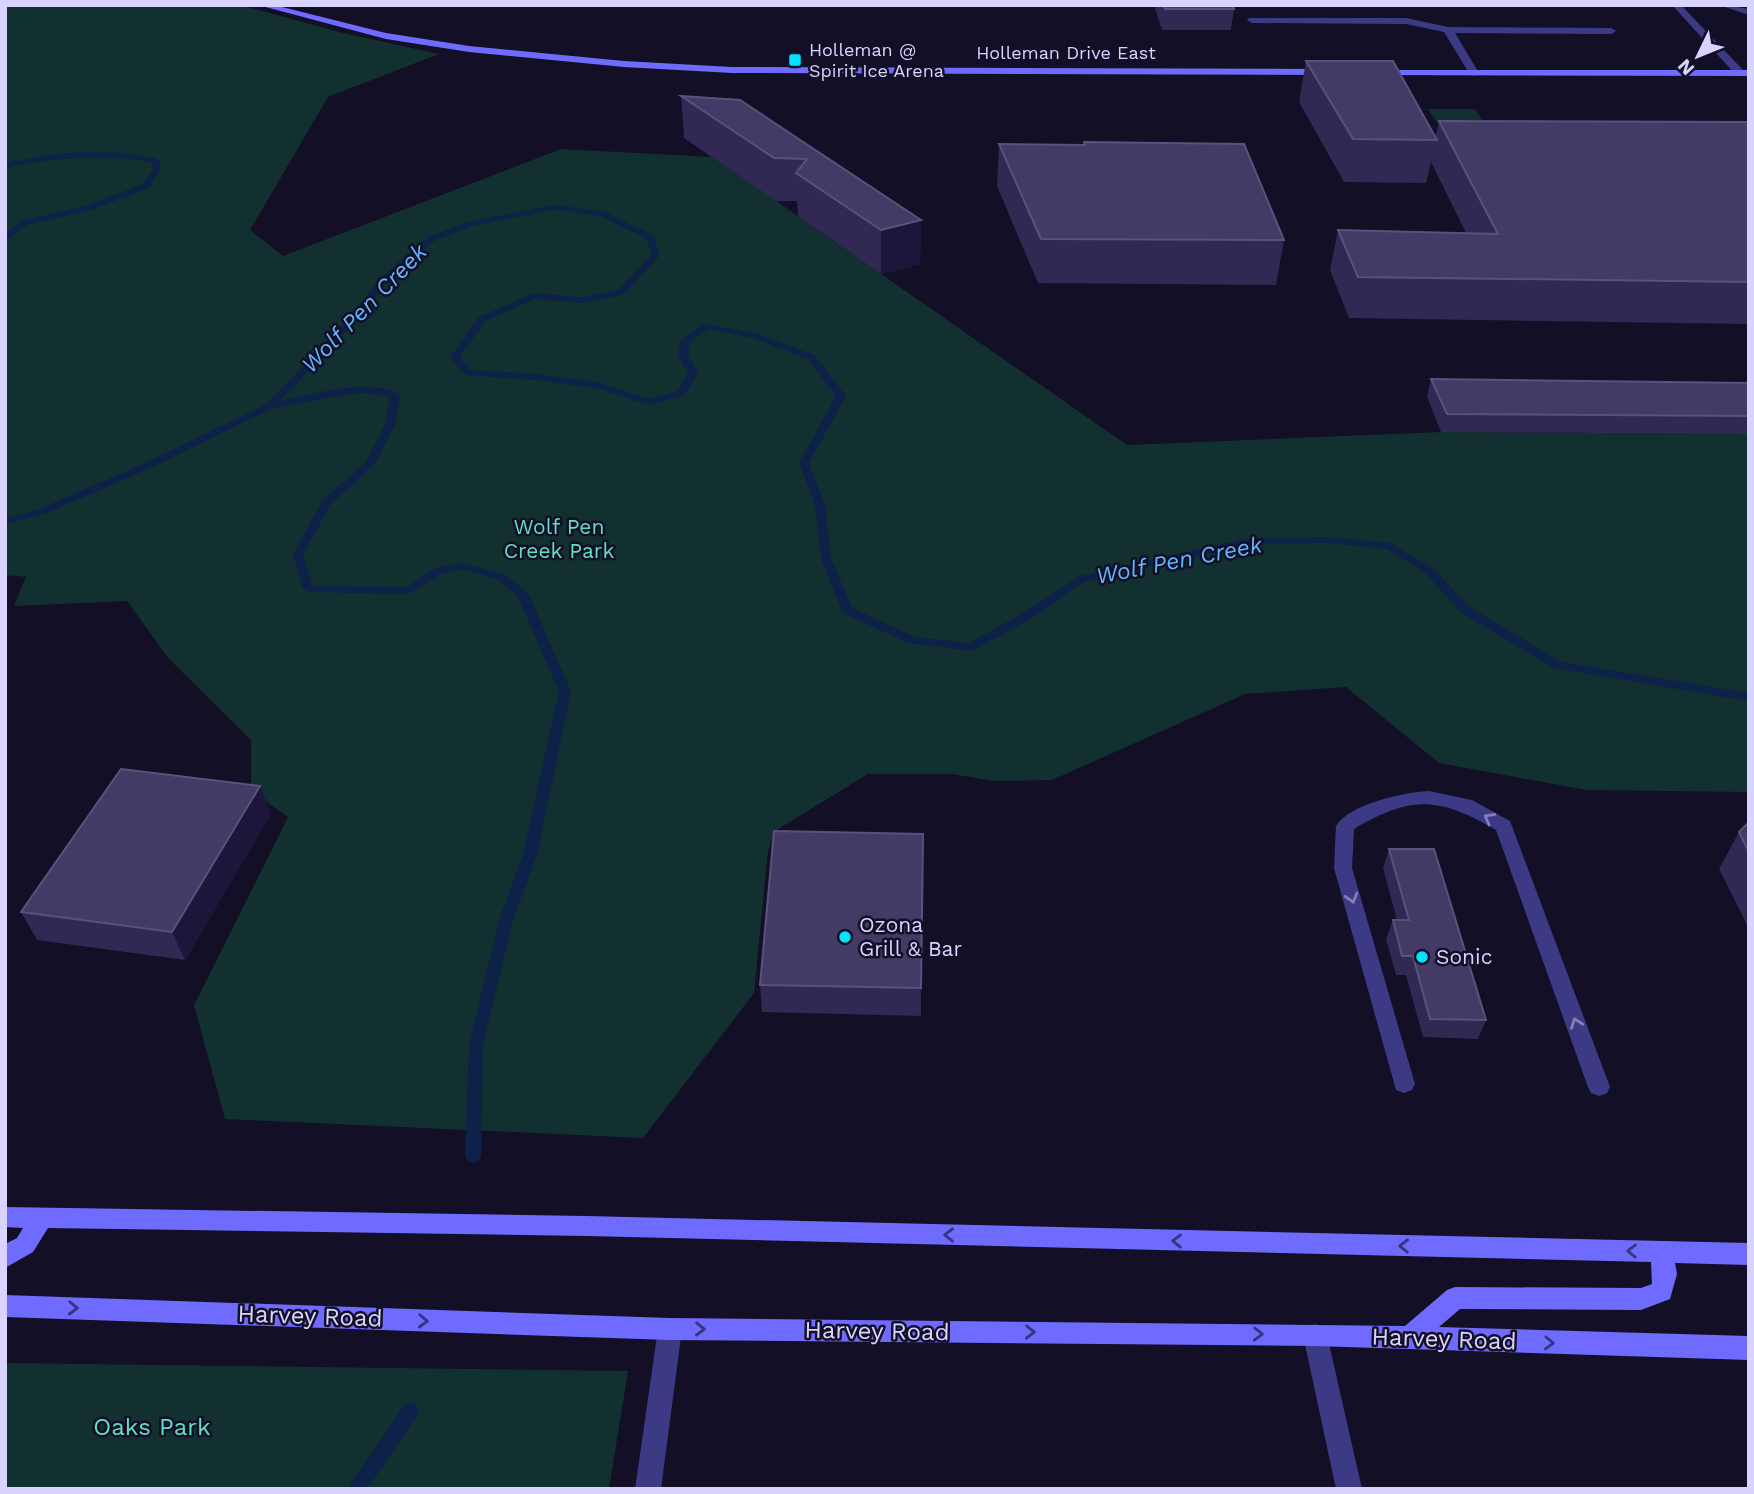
<svg xmlns="http://www.w3.org/2000/svg" width="1754" height="1494" font-family="'Work Sans',sans-serif">
	<style>
		.green { fill: #12302f }
		.lines { fill: none; stroke-linecap: round; stroke-linejoin: round }
		.stream { fill: #0c2248; fill-rule: evenodd }
		.lane { fill: #3d3a85; fill-rule: evenodd }
		.street { fill: #3d3a85; fill-rule: evenodd }
		.secondary { fill: #6f6bff; fill-rule: evenodd }
		.wall { fill: #312854 }
		.shaded-wall { fill: #1d163a }
		.building { fill: #433a66; stroke: #5a527e; stroke-width: 2 }
		.oneway { stroke: #837fbc }
		.oneway2 { stroke: #38347d }
		.poi-dot { fill: #00e5ff; stroke: #130f26; stroke-width: 2.5 }
		.labels { text-anchor: middle; stroke-width: 5; stroke-linejoin: round; paint-order: stroke }
		.far-poi-label { font-size: 18px; fill: #d9d4ff; stroke: #130f26; text-anchor: start }
		.far-street-label { font-size: 18px; fill: #d9d4ff; stroke: #130f26 }
		.park-label { font-size: 21px; fill: #5fe0c0; stroke: #130f26 }
		.poi-label { font-size: 21px; fill: #d9d4ff; stroke: #130f26; text-anchor: start }
		.water-label { font-size: 23px; font-style: italic; fill: #62b6ff; stroke: #130f26 }
		.near-street-label { font-size: 24px; fill: #d9d4ff; stroke: #130f26 }
		.near-park-label { font-size: 24px; fill: #5fe0c0; stroke: #130f26 }
	</style>
	<rect width="100%" height="100%" fill="#130f26"/>
	<path class="green" d="M 5,5 L 240,5 L 343,33 L 439,54 L 328,97 L 250,230 L 283,256 L 561,149 L 713,157 L 1127,445 L 1441,432 L 1749,434 L 1749,792 L 1586,790 L 1439,763 L 1346,687 L 1245,694 L 1052,780 L 995,781 L 952,774 L 868,774 L 775,831 L 768,851 L 754,993 L 643,1138 L 225,1119 L 194,1005 L 288,817 L 251,791 L 251,740 L 168,658 L 127,601 L 14,606 L 26,577 L 5,575 Z
		M 1428,109 L 1475,109 L 1497,142 L 1451,142 Z
		M 5,1363 L 628,1371 L 609,1489 L 5,1489 Z"/>
	<g class="lines">
		<path class="stream" d="M 80,152 L 117,153 L 155,158 L 159,160 L 161,169 L 149,188 L 91,210 L 27,225 L 5,242 L 5,235 L 21,221 L 85,206 L 143,184 L 153,169 L 152,162 C 102,154 54,157 5,168 L 5,164 L 42,156 Z
			M 555,205 L 605,212 L 653,235 L 660,255 L 623,295 L 581,303 L 535,299 L 485,321 L 460,357 L 471,370 L 536,374 L 597,382 L 649,399 L 678,391 L 688,373 L 678,355 L 681,340 L 704,324 L 758,334 L 814,355 L 846,396 L 809,463 L 825,505 L 831,558 L 852,608 L 915,637 L 969,643 L 1018,616 L 1080,576 L 1244,539 L 1326,537 L 1390,543 L 1434,569 L 1468,606 L 1561,662 L 1749,693 L 1749,701 L 1554,668 L 1460,612 L 1426,573 L 1387,549 L 1326,543 L 1244,545 L 1084,582 L 1026,622 L 971,651 L 909,643 L 843,613 L 821,558 L 815,505 L 799,463 L 836,396 L 808,359 L 753,338 L 709,329 L 690,341 L 688,355 L 698,373 L 685,395 L 649,405 L 596,388 L 536,380 L 465,375 L 450,357 L 479,317 L 534,293 L 581,297 L 617,291 L 652,255 L 646,238 L 600,216 L 555,209 L 472,226 L 434,241 L 389,280 L 354,323 L 280,401 C 312,394 371,377 400,395 L 395,425 L 374,465 L 330,505 L 303,555 L 313,586 L 406,587 L 436,568 L 462,563 L 505,575 L 528,593 L 571,691 L 537,855 L 513,920 L 483,1045 L 481,1156 L 478,1161 L 473,1163 L 468,1161 L 465,1156 L 469,1045 L 499,920 L 523,855 L 559,691 L 517,595 L 497,579 L 462,569 L 443,573 L 408,594 L 309,592 L 303,589 L 293,555 L 322,501 L 365,463 L 385,425 L 390,397 L 366,393 L 350,394 L 273,408 L 155,466 L 45,514 L 5,524 L 5,518 L 37,510 L 147,462 L 267,404 L 348,319 L 383,276 L 428,237 L 467,222 Z
			M 410,1402 L 416,1405 L 419,1411 L 416,1417 L 367,1489 L 347,1489 L 404,1405 Z"/>
		<path class="lane" d="M 1724,5 L 1749,9 L 1749,15 L 1725,7 Z
			M 1249,18 L 1406,18 L 1448,27 L 1611,28 L 1616,31 L 1611,34 L 1455,33 L 1479,73 L 1474,76 L 1469,73 L 1444,32 L 1406,24 L 1252,23 L 1247,20 Z
			M 1429,791 L 1472,800 L 1510,821 L 1610,1087 L 1607,1093 L 1599,1096 L 1591,1093 L 1588,1087 L 1496,830 C 1439,797 1412,795 1354,829 L 1352,868 L 1415,1084 L 1412,1090 L 1404,1093 L 1396,1090 L 1334,868 L 1336,826 C 1349,804 1405,792 1429,791 Z
			M 1315,1324 L 1323,1327 L 1327,1335 L 1362,1489 L 1336,1489 L 1303,1335 L 1307,1327 Z"/>
		<path class="street" d="M 1672,5 L 1681,5 L 1744,71 L 1744,75 L 1736,75 Z
			M 670,1318 L 678,1321 L 682,1329 L 661,1489 L 635,1489 L 658,1329 L 662,1321 Z"/>
		<path class="secondary" d="M 258,5 L 274,5 L 386,33 L 469,46 L 624,61 L 732,67 L 1325,69 L 1330,72 L 1325,75 L 732,73 L 624,67 L 469,52 L 386,39 Z
			M 1370,70 L 1749,70 L 1749,76 L 1374,75 L 1370,74 Z
			M 5,1207 L 586,1216 L 1749,1243 L 1749,1265 L 1675,1263 L 1677,1274 L 1670,1299 L 1641,1310 L 1460,1309 L 1439,1327 L 1749,1336 L 1749,1360 L 1315,1346 L 670,1340 L 5,1317 L 5,1295 L 670,1318 L 1405,1326 L 1447,1290 L 1455,1287 L 1641,1288 L 1652,1284 L 1651,1262 L 586,1236 L 48,1228 L 33,1252 L 5,1268 L 5,1244 L 17,1238 L 23,1228 L 5,1227 Z"/>
	</g>
	<path class="wall" d="M 1154,5 L 1233,5 L 1234,9 L 1231,30 L 1162,30 Z
		M 1306,61 L 1435,138 L 1439,121 L 1749,122 L 1749,324 L 1349,318 L 1330,270 L 1338,230 L 1466,233 L 1431,162 L 1426,183 L 1344,182 L 1299,102 Z
		M 681,96 L 740,100 L 921,220 L 920,264 L 881,274 L 798,216 L 797,201 L 776,201 L 684,138 Z
		M 1084,142 L 1284,240 L 1276,285 L 1038,283 L 997,186 L 999,144 L 1084,145 Z
		M 1431,379 L 1749,383 L 1749,434 L 1441,432 L 1427,397 Z
		M 271,814 L 185,960 L 37,940 L 21,912 Z
		M 1749,822 L 1749,929 L 1719,869 L 1739,832 Z
		M 1389,849 L 1486,1020 L 1478,1039 L 1423,1037 L 1406,975 L 1396,975 L 1386,939 L 1393,920 L 1397,920 L 1383,868 Z
		M 760,985 L 921,988 L 921,1016 L 762,1012 Z"/>
	<path class="shaded-wall" d="M 921,220 L 920,264 L 881,274 L 881,230 Z
		M 260,786 L 271,814 L 185,960 L 172,932 Z"/>
	<path class="building" d="M 1164,5 L 1233,5 L 1234,9 L 1165,9 Z
		M 1306,61 L 1393,61 L 1437,140 L 1353,139 Z
		M 681,96 L 740,100 L 921,220 L 881,230 L 796,173 L 807,159 L 774,158 Z
		M 1439,121 L 1749,122 L 1749,282 L 1358,277 L 1338,230 L 1498,234 Z
		M 1084,142 L 1244,144 L 1284,240 L 1041,239 L 999,144 L 1085,145 Z
		M 1431,379 L 1749,383 L 1749,416 L 1447,414 Z
		M 121,769 L 260,786 L 172,932 L 21,912 Z
		M 1749,822 L 1749,852 L 1739,832 Z
		M 774,831 L 923,834 L 921,988 L 760,985 Z
		M 1389,849 L 1434,849 L 1486,1020 L 1430,1019 L 1413,956 L 1402,956 L 1393,920 L 1409,920 Z"/>
	<defs><path id="oneway-chevron" d="M-2-3.5L2.5 0L-2 3.5" fill="none" stroke-width="1.6" stroke-linecap="round" stroke-linejoin="round" transform="scale(1.75)"/></defs>
	<g class="oneway">
		<use href="#oneway-chevron" transform="translate(1489 818) rotate(-151)"/>
		<use href="#oneway-chevron" transform="translate(1352 898) rotate(74)"/>
		<use href="#oneway-chevron" transform="translate(1576 1023) rotate(-110)"/>
	</g>
	<g class="oneway2">
		<use href="#oneway-chevron" transform="translate(949 1235) rotate(-179)"/>
		<use href="#oneway-chevron" transform="translate(1177 1241) rotate(-179)"/>
		<use href="#oneway-chevron" transform="translate(1404 1246) rotate(-179)"/>
		<use href="#oneway-chevron" transform="translate(1632 1251) rotate(-179)"/>
		<use href="#oneway-chevron" transform="translate(73 1308) rotate(2)"/>
		<use href="#oneway-chevron" transform="translate(423 1321) rotate(2)"/>
		<use href="#oneway-chevron" transform="translate(700 1329) rotate(1)"/>
		<use href="#oneway-chevron" transform="translate(1030 1332) rotate(1)"/>
		<use href="#oneway-chevron" transform="translate(1258 1334) rotate(1)"/>
		<use href="#oneway-chevron" transform="translate(1549 1343) rotate(2)"/>
	</g>
	<g class="poi-dot">
		<rect x="788" y="53" width="14" height="14" rx="3.5"/>
		<circle cx="845" cy="937" r="7"/>
		<circle cx="1422" cy="957" r="7"/>
	</g>
	<g class="labels">
		<g class="far-poi-label">
			<text x="809" y="56">Holleman @<tspan x="809" dy="21">Spirit Ice Arena</tspan></text>
		</g>
		<g class="far-street-label">
			<text x="1066" y="59">Holleman Drive East</text>
		</g>
		<g class="park-label">
			<text x="559" y="534">Wolf Pen<tspan x="559" dy="24">Creek Park</tspan></text>
		</g>
		<g class="poi-label">
			<text x="859" y="932">Ozona<tspan x="859" dy="24">Grill &amp; Bar</tspan></text>
			<text x="1436" y="964">Sonic</text>
		</g>
		<g class="water-label">
			<text transform="translate(364 308) rotate(-46)" y="8">Wolf Pen Creek</text>
			<text transform="translate(1179 560) rotate(-11)" y="8">Wolf Pen Creek</text>
		</g>
		<g class="near-street-label">
			<text transform="translate(310 1316) rotate(2)" y="8">Harvey Road</text>
			<text transform="translate(877 1331) rotate(1)" y="8">Harvey Road</text>
			<text transform="translate(1444 1339) rotate(2)" y="8">Harvey Road</text>
		</g>
		<g class="near-park-label">
			<text x="152" y="1435">Oaks Park</text>
		</g>
	</g>
	<rect width="1754" height="1494" fill="none" stroke="#d9d4ff" stroke-width="14"/>
	<g transform="translate(1698 56) rotate(227)" stroke="#130f26" stroke-width="5" paint-order="stroke">
	<path d="M0-5L12 26L0 18L-12 26Z" fill="#d9d4ff"/>
	<text y="-10" font-size="19" font-weight="bold" text-anchor="middle" fill="#d9d4ff">N</text>
	</g>
</svg>
